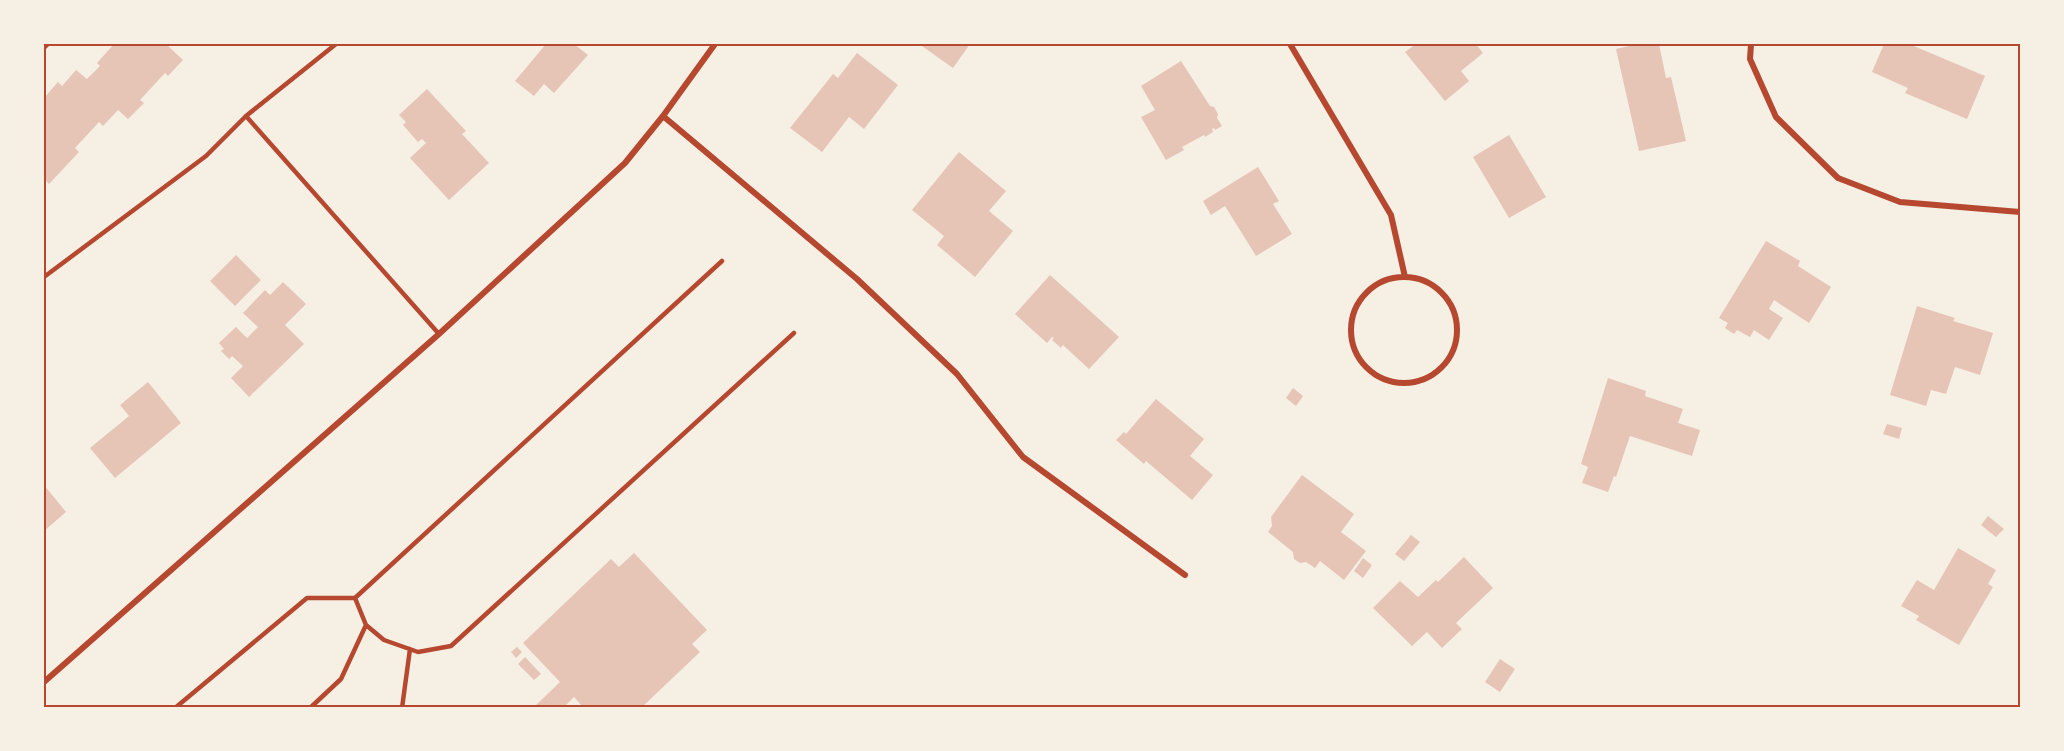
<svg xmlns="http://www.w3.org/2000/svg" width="2064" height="751" font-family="'PT Serif',serif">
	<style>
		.building { fill: #e6c5b7 }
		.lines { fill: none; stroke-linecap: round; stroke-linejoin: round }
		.path { stroke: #b5482f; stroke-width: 4 }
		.service { stroke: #b5482f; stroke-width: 4.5 }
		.minor { stroke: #b5482f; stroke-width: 6 }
		.neatline { fill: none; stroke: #b5482f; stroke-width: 2 }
	</style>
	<rect width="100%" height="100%" fill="#f6efe4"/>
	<path class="building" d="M 114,44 L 166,44 L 183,60 L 168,76 L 165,73 L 140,100 L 144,103 L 128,119 L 118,110 L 103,126 L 99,122 L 75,148 L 79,152 L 49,184 L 45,180 L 44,182 L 44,98 L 58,82 L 62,86 L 76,70 L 87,79 L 100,66 L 97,63 Z
		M 546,44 L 574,44 L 588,55 L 554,93 L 544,84 L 534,96 L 515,81 Z
		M 919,44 L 970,44 L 953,68 Z
		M 1416,44 L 1476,44 L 1483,53 L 1461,71 L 1469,81 L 1445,101 L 1405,52 Z
		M 1638,44 L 1659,44 L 1666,78 L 1671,77 L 1686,141 L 1639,151 L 1616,49 Z
		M 1884,44 L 1909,44 L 1985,76 L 1967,119 L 1905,93 L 1908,88 L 1872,72 Z
		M 857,53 L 898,85 L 864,129 L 849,117 L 822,152 L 790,128 L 833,74 L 838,78 Z
		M 1181,61 L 1210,106 L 1214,107 L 1218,114 L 1217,118 L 1222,126 L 1215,130 L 1214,128 L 1212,129 L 1213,132 L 1205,137 L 1204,135 L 1182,147 L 1184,150 L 1166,160 L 1141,117 L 1155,110 L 1141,86 Z
		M 427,89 L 466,131 L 462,134 L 489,163 L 449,200 L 410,158 L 426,143 L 422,139 L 418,142 L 403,125 L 406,122 L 399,115 Z
		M 1509,135 L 1546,197 L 1509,218 L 1473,157 Z
		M 959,152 L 1006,191 L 989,211 L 1013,231 L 975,277 L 937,245 L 944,236 L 912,210 Z
		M 1258,167 L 1279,201 L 1273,204 L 1292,234 L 1256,256 L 1225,206 L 1211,215 L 1203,201 Z
		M 1766,241 L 1800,261 L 1798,266 L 1831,287 L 1809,323 L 1774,300 L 1769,309 L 1783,318 L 1769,340 L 1754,330 L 1750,337 L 1737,330 L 1734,334 L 1725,328 L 1728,323 L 1719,318 Z
		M 236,255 L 261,280 L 235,306 L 210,281 Z
		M 1050,275 L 1119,337 L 1089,369 L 1063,345 L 1061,348 L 1052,340 L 1054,338 L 1052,337 L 1047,343 L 1015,314 Z
		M 283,282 L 306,304 L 285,325 L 304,344 L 249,397 L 231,378 L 243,366 L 232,356 L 229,359 L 221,351 L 224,349 L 219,343 L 236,327 L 247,338 L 258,327 L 243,313 L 265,290 L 270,295 Z
		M 1917,306 L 1955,318 L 1953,321 L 1993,333 L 1980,375 L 1955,367 L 1946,394 L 1931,390 L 1926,406 L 1890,395 Z
		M 1608,378 L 1646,391 L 1645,396 L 1683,409 L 1678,423 L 1700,430 L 1692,456 L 1630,436 L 1616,477 L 1614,476 L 1608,492 L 1582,483 L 1588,467 L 1581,464 Z
		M 148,382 L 181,423 L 115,478 L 90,448 L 129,416 L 120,405 Z
		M 1293,388 L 1303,396 L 1296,406 L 1286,398 Z
		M 1156,399 L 1204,439 L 1190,456 L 1213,475 L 1192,500 L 1146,461 L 1144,464 L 1116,440 L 1124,432 L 1126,434 Z
		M 1887,424 L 1902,428 L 1899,439 L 1883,434 Z
		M 1302,475 L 1354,514 L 1341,532 L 1366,551 L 1344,580 L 1320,561 L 1315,568 L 1306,562 L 1300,563 L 1294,559 L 1293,552 L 1268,532 L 1272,526 L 1271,517 Z
		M 44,485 L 66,512 L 44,531 Z
		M 1988,516 L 2004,529 L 1996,537 L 1981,525 Z
		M 1411,535 L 1420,542 L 1404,561 L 1395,554 Z
		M 1958,548 L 1996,570 L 1988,584 L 1993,587 L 1959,645 L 1916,620 L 1919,616 L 1901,606 L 1917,580 L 1934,590 Z
		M 634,553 L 707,630 L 692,644 L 700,652 L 641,708 L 584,708 L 574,697 L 563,708 L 533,708 L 560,682 L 523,643 L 611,559 L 619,567 Z
		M 1464,557 L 1493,588 L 1456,623 L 1462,629 L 1442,648 L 1427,632 L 1412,646 L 1373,608 L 1400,581 L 1418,597 L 1436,580 L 1438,582 Z
		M 1363,558 L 1372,565 L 1363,578 L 1354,571 Z
		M 517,647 L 522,652 L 516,658 L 511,652 Z
		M 525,657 L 541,674 L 534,680 L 518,664 Z
		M 1500,659 L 1515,669 L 1500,692 L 1485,682 Z"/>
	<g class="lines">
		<path class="path" d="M 44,48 L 48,44"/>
		<path class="service" d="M 246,116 L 439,334
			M 722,261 L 355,598 L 366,625 L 384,640 L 418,652 L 451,646 L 794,333
			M 44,277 L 206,156 L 246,116 L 336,44
			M 175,708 L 307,598 L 355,598
			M 310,708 L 341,679 L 366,625
			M 402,708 L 410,649"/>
		<path class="minor" d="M 1290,44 L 1391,215 L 1405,277
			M 1751,44 L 1750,59 L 1776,117 L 1838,178 L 1900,202 L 2020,212
			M 663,116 L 857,279 L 957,374 L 1023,457 L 1185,575
			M1351 330a53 53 0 1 1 106 0a53 53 0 1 1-106 0Z
			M 44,682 L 439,334 L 625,163 L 663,116 L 715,44"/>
	</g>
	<rect width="2064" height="751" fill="none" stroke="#f6efe4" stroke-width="90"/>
	<rect x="45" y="45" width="1974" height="661" class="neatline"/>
</svg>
